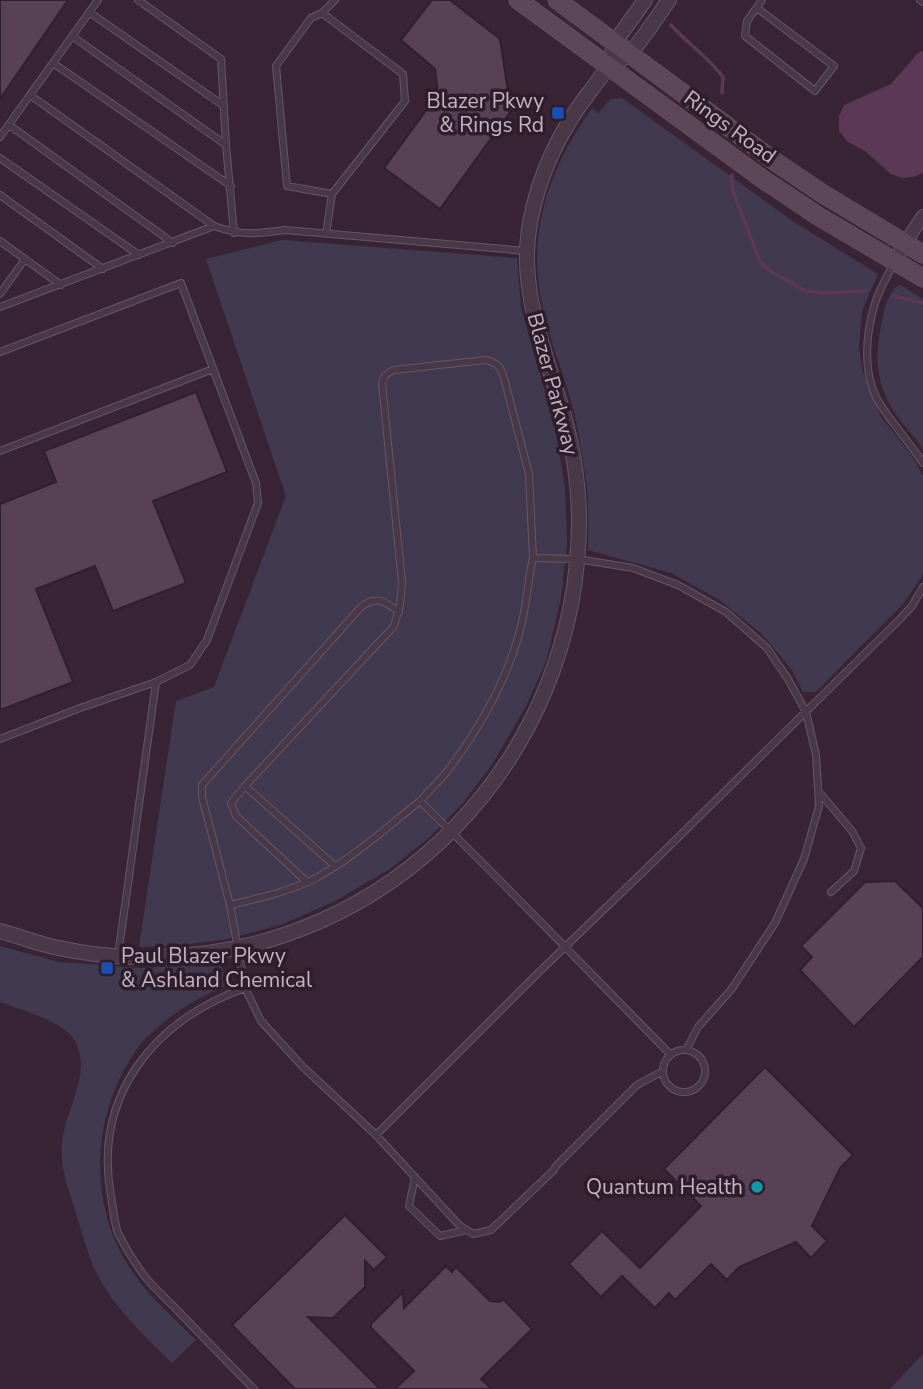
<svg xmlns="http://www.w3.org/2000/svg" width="923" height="1389" font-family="'Nunito Sans',sans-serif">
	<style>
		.green { fill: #413950 }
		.water { fill: #5c3857 }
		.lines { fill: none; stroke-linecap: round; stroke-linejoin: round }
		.stream { stroke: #5c3857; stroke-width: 3.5 }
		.building { fill: #584155; stroke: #301f2e; stroke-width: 2 }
		.service-casing { stroke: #675665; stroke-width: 8 }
		.minor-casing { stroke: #675665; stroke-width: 14 }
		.tertiary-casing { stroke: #675665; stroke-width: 16 }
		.secondary-casing { stroke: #675665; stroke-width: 19 }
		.service { stroke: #493847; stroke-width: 6 }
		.minor { stroke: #493847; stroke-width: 12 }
		.tertiary { stroke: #493847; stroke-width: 14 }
		.secondary { stroke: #5c4658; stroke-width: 18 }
		.transit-dot { fill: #1a4fb4; stroke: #2e1d2b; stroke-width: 2.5 }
		.culture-dot { fill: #0f9aa8; stroke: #2e1d2b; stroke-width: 2.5 }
		.labels { text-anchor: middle; stroke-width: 7; stroke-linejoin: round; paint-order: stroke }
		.poi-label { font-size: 21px; fill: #c5b3c2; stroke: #2e1d2b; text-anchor: end }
		.street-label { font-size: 21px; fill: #c5b3c2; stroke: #2e1d2b }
	</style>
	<rect width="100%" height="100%" fill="#392436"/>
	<path class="green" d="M 622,98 L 794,222 L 878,274 L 862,311 L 859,348 L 863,373 L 881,417 L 912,456 L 923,476 L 923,571 L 922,576 L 904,603 L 816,692 L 803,692 L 792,670 L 762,634 L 718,599 L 671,573 L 588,550 C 588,527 589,503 586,480 C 583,458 579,434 574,412 C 565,377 551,344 543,309 C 526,232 548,171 592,108 L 598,113 L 611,99 Z
		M 282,240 L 517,258 L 521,307 L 555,427 L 565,487 L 567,543 L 561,598 L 546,662 L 525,708 L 493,763 L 463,803 L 431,836 L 390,869 L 335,901 L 283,924 L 228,939 L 175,946 L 139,947 L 176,701 L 214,687 L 286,496 L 206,259 Z
		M 900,285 L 923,299 L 923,449 C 917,440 910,432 903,424 C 875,389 873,359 883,317 C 885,306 889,290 900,285 Z
		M 0,946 L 59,962 L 140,968 L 221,964 L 227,985 C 211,993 194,1000 180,1010 C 167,1019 154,1030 143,1041 C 137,1047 133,1056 128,1063 C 90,1126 90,1213 134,1274 C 151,1299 175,1319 196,1340 L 172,1363 C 143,1335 108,1302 92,1263 C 85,1245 80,1226 74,1207 C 68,1187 60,1167 62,1145 C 64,1111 93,1074 75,1041 C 64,1021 21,1010 0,1002 Z
		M 923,1354 L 923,1389 L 890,1389 Z"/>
	<path class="water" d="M 923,51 L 923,173 L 913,177 L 902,178 L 891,174 L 865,151 L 848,142 L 839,131 L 839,116 L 844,105 L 891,84 L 918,53 Z"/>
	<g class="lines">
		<path class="stream" d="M 671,25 C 688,44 708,57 723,77 L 722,93
			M 732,175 L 732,188 L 760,262 L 773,273 L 806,291 L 822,293 L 866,291
			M 894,296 L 923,303"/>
	</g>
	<path class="building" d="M 0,0 L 68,0 L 0,99 Z
		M 432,0 L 450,0 L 500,39 L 511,111 L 440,209 L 384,168 L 438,94 L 435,69 L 401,40 Z
		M 196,392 L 227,472 L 153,501 L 186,583 L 113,611 L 95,566 L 36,589 L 73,682 L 0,710 L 0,504 L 56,482 L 44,451 Z
		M 895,881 L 923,908 L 923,957 L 854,1027 L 800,970 L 812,957 L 801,946 L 865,882 Z
		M 765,1067 L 853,1155 L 840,1168 L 812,1226 L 827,1241 L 811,1258 L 796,1242 L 739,1267 L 727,1280 L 711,1264 L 675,1300 L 669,1293 L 655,1308 L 622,1276 L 601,1297 L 569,1264 L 602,1231 L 640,1268 L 701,1206 L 664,1169 Z
		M 345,1215 L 387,1257 L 374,1270 L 365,1261 L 365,1287 L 333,1318 L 308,1317 L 380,1389 L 295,1389 L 232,1325 Z
		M 446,1266 L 452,1272 L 456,1267 L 490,1301 L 500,1302 L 503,1299 L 532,1329 L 481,1379 L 492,1389 L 395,1389 L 414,1371 L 371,1328 L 371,1324 L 403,1292 L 404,1308 Z"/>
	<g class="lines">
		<defs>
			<path id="service" d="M 138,0 L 221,59 L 226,145 L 234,233
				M 920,0 L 923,2
				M 757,8 L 834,66 L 815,91 L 745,36 L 747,21 L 762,0
				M 89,12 L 224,106
				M 322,13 L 403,74 L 405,101 L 332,194
				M 72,36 L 226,145
				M 53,63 L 231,186
				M 30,95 L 214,226
				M 9,125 L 173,243
				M 0,137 L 98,0
				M 0,158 L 139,255
				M 0,195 L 103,269
				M 326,234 L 332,194 L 287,186 L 276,66 L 311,18 L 322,13 L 335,0
				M 0,241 L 61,285
				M 894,263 C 887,277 878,291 874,307 C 866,334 863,371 876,397 C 889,421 909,441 923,463
				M 0,294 L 25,259
				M 0,307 L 214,226 C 242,236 256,234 285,230 L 526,251
				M 0,352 L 181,283 L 256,483 L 258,503 L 207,640 L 190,665 L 156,682 L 118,956
				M 0,451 L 213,369
				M 0,739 L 80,708 L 156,682
				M 245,786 L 231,803 L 236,816 L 307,882
				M 819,792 L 852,831 L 861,848 L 854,871 L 831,892
				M 420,801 C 429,790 440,781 449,769 C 481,726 510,675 522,622 C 527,601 528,579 533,558 L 577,559 L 633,568 L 678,585 L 726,612 L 767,648 L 788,679 L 806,712 L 816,755 L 819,806 L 804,859 L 775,923 L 731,990 L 698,1027 L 686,1050
				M 335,866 L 245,786 L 394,626 L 400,605 L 402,582 L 382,384 C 383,376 387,373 394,370 L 485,360 C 497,362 501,367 504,378 L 529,474 L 533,558
				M 230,905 L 202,797 L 202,785 L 361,607 C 376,595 385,601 399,612
				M 245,988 C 153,1021 93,1096 111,1196 C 113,1208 114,1222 118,1233 C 124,1245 135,1263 143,1274 C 153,1288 168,1300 180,1313 C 204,1338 229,1364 254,1389
				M663 1071a21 21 0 1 1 42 0a21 21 0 1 1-42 0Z
				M 671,1055 C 587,970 505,884 420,801 C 386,828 352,859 314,879 C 288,892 258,898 230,905 L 245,988 L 261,1021 L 303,1067 L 376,1135 L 539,972 L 646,869 L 900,619 L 912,606 L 923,587
				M 376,1135 L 459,1225 L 473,1234 L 491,1230 L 554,1170 L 556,1166 L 637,1085 L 663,1071
				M 415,1177 L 409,1206 L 440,1236 L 467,1230"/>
			<path id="minor" d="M 895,261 L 905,243 L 923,216"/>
			<path id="tertiary" d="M 609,67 L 615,42 L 645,0
				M 0,931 C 18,936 36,943 54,947 C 86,954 120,958 152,957 C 391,955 579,758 579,520 C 579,488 574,454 566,423 C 548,357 517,292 530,223 C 539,173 560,130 591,90 C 597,83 602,74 609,68 C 615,61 625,59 631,52 C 645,36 657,17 669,0"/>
			<path id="secondary" d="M 518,0 L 764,180 L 818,216 L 923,278
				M 557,0 L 777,163 L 823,194 L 923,254"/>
		</defs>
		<use href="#service" class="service-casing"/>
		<use href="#minor" class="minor-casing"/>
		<use href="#tertiary" class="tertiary-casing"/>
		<use href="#secondary" class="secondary-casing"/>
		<use href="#service" class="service"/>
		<use href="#minor" class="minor"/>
		<use href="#tertiary" class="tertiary"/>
		<use href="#secondary" class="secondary"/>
	</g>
	<g class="transit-dot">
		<rect x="551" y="106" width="14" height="14" rx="3.5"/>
		<rect x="100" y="961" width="14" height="14" rx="3.5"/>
	</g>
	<circle class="culture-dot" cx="757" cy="1187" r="7"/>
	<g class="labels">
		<g class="poi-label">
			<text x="544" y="108">Blazer Pkwy<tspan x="544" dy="24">&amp; Rings Rd</tspan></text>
			<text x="121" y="963" text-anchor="start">Paul Blazer Pkwy<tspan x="121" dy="24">&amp; Ashland Chemical</tspan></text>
			<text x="743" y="1194">Quantum Health</text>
		</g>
		<g class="street-label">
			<text transform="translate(730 127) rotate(36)" y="7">Rings Road</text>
			<text transform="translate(553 384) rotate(75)" y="7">Blazer Parkway</text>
		</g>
	</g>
</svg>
